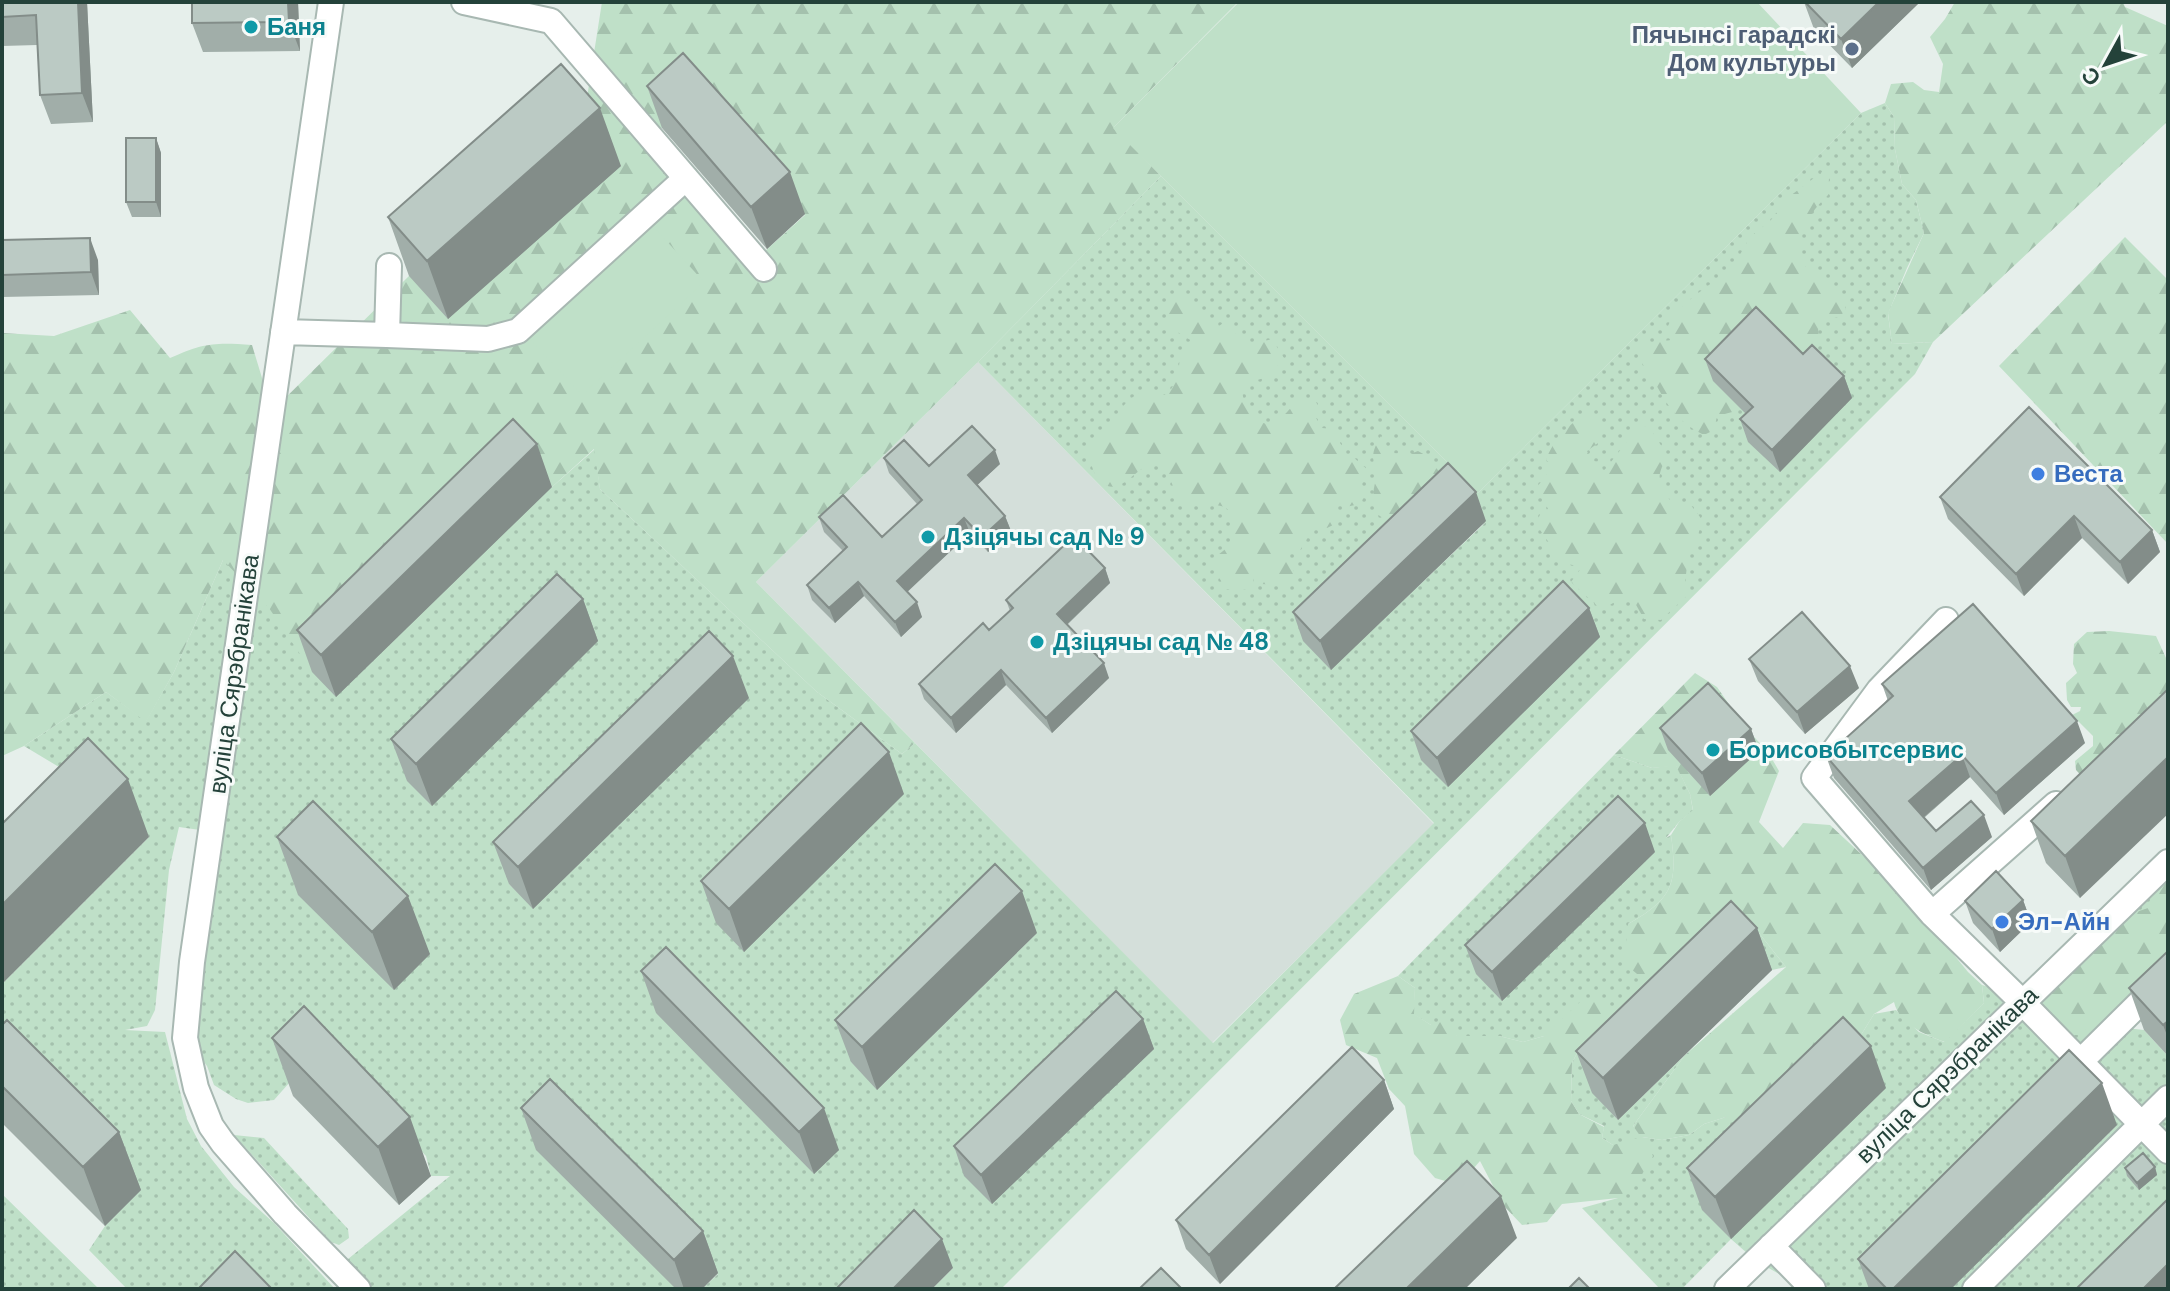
<svg xmlns="http://www.w3.org/2000/svg" width="2170" height="1291" font-family="'DM Sans',sans-serif">
	<style>
		.built { fill: #d4dfda }
		.grass { fill: url(#grass-dots); fill-rule: evenodd }
		.forest { fill: url(#forest-firs); fill-rule: evenodd }
		.park { fill: #bfe0c8 }
		.lines { fill: none; stroke-linecap: round; stroke-linejoin: round }
		.minor-casing { stroke: #a8b8b2; stroke-width: 28 }
		.minor { stroke: #fff; stroke-width: 24 }
		.wall { fill: #a1aea9 }
		.shaded-wall { fill: #838d89 }
		.building { fill: #bbcac4; stroke: #838d89; stroke-width: 2 }
		.culture-dot { fill: #0f9aa8; stroke: #f7fbf9; stroke-width: 3 }
		.service-dot { fill: #5c6f8a; stroke: #f7fbf9; stroke-width: 3 }
		.shop-dot { fill: #3f7fe0; stroke: #f7fbf9; stroke-width: 3 }
		.labels { text-anchor: middle; stroke-width: 6; stroke-linejoin: round; paint-order: stroke }
		.culture-label { font-size: 24px; font-weight: bold; fill: #0d838f; stroke: #f7fbf9; text-anchor: start }
		.service-label { font-size: 24px; font-weight: bold; fill: #4e5e75; stroke: #f7fbf9; text-anchor: end }
		.shop-label { font-size: 24px; font-weight: bold; fill: #366cbe; stroke: #f7fbf9; text-anchor: start }
		.street-label { font-size: 24px; fill: #24423a; stroke: #f7fbf9 }
	</style>
	<defs>
		<pattern id="grass-dots" width="8" height="8" patternUnits="userSpaceOnUse" patternTransform="scale(2)"><rect width="8" height="8" fill="#bfe0c8"/><path d="M2 2h.1M6 6h.1" fill="none" stroke="#a4c1ad" stroke-width="1.8" stroke-linecap="round"/></pattern>
		<pattern id="forest-firs" width="22" height="20" patternUnits="userSpaceOnUse" patternTransform="scale(2)"><rect width="22" height="20" fill="#bfe0c8"/><path d="M5 1l3.5 6h-7zM16 11l3.5 6h-7z" fill="#a4c1ad"/></pattern>
	</defs>
	<rect width="100%" height="100%" fill="#e6efeb"/>
	<path class="built" d="M 978,362 L 1434,824 L 1212,1043 L 756,582 Z"/>
	<path class="grass" d="M 1885,103 L 1894,117 L 1895,149 L 1902,184 L 1916,200 L 1924,233 L 1907,268 L 1888,314 L 1892,344 L 1933,342 L 1915,374 L 1001,1289 L 932,1289 L 953,1268 L 876,1289 L 702,1289 L 718,1274 L 676,1289 L 358,1289 L 337,1268 L 450,1176 L 431,1176 L 426,1156 L 321,1047 L 274,1100 L 248,1103 L 236,1099 L 214,1085 L 207,1066 L 186,1038 L 247,581 L 552,487 L 595,449 L 600,489 L 817,692 L 902,754 L 915,743 L 1213,1043 L 1434,823 L 978,362 L 1161,176 L 1478,493 L 1861,113 ZM 1486,522 L 1331,669 L 1304,641 ZM 748,698 L 534,908 L 509,884 L 509,883 ZM 1037,933 L 878,1089 L 851,1062 Z
		M 240,557 L 223,660 L 200,830 L 179,827 L 169,870 L 155,1010 L 147,1026 L 125,1030 L 165,1032 L 187,1119 L 201,1146 L 234,1187 L 274,1223 L 335,1289 L 127,1289 L 89,1250 L 105,1226 L 140,1190 L 2,1105 L 2,984 L 149,837 L 109,797 L 24,746 L 106,692 L 146,721 L 174,672 L 223,560 Z
		M 1614,755 L 1652,768 L 1676,765 L 1690,794 L 1693,811 L 1679,822 L 1666,838 L 1671,835 C 1678,885 1672,899 1628,924 L 1704,938 L 1743,913 L 1786,967 L 1772,970 L 1592,1092 L 1618,1120 L 1685,1055 L 1633,1126 L 1642,1137 L 1662,1140 L 1689,1135 L 1704,1124 L 1726,1117 L 1758,1117 L 1861,1035 L 1874,1014 L 1896,1010 L 1919,1032 L 1944,1042 L 1984,1003 L 1982,985 L 2015,995 L 2168,862 L 2168,979 L 2117,1027 L 2144,1030 L 2168,1056 L 2168,1248 L 2128,1289 L 1951,1289 L 2117,1125 L 1885,1289 L 1806,1289 L 1756,1261 L 1731,1239 L 1682,1289 L 1660,1289 L 1582,1208 L 1618,1198 L 1613,1145 L 1602,1138 L 1604,1126 L 1579,1114 L 1571,1101 L 1572,1063 L 1580,1047 L 1544,1036 L 1523,1042 L 1499,1036 L 1457,1036 L 1431,1025 L 1413,1014 L 1415,988 L 1398,976 Z
		M 234,1135 L 264,1138 L 348,1229 L 349,1238 L 339,1245 L 331,1242 Z
		M 2,1194 L 99,1289 L 2,1289 Z"/>
	<path class="forest" d="M 602,2 L 1238,2 L 1114,127 L 1161,176 L 978,362 L 756,582 L 915,743 L 902,754 L 817,692 L 600,489 L 594,449 L 552,487 L 529,462 L 312,672 L 269,608 L 223,560 L 174,672 L 146,722 L 106,692 L 24,746 L 2,756 L 2,333 L 54,336 L 130,310 L 170,358 C 203,343 215,342 252,345 L 272,411 L 409,276 L 583,123 ZM 698,96 L 805,215 L 765,251 L 657,132 Z
		M 1955,2 L 2123,2 L 2125,7 L 2168,26 L 2168,121 L 1933,342 L 1892,344 L 1888,313 L 1924,233 L 1916,200 L 1902,184 L 1895,149 L 1894,117 L 1885,103 L 1891,84 L 1913,82 L 1924,90 L 1939,92 L 1943,64 L 1930,37 L 1945,19 Z
		M 1822,172 L 1829,178 L 1828,195 C 1808,214 1799,232 1798,260 L 1823,282 L 1838,287 L 1846,309 L 1840,317 L 1825,319 L 1818,326 L 1819,341 L 1814,355 L 1743,402 L 1736,411 L 1717,416 L 1714,430 L 1704,435 C 1676,421 1667,405 1653,379 C 1647,369 1640,363 1637,352 L 1643,344 L 1671,340 L 1668,326 L 1673,315 L 1693,297 L 1733,267 L 1750,237 L 1771,220 L 1786,199 Z
		M 2125,237 L 2168,280 L 2168,544 L 1999,366 Z
		M 1180,296 L 1192,302 L 1208,324 L 1219,326 L 1226,321 L 1233,332 L 1249,345 L 1272,339 L 1284,358 L 1268,377 L 1257,380 L 1242,391 C 1245,411 1254,426 1276,424 C 1287,413 1297,396 1314,399 L 1319,407 L 1316,418 L 1322,428 L 1333,429 L 1341,435 L 1340,443 L 1345,450 L 1345,456 L 1353,457 L 1368,470 L 1362,484 L 1365,495 L 1360,504 L 1345,507 L 1338,501 L 1333,505 L 1337,516 L 1333,525 L 1327,528 L 1315,524 L 1307,528 L 1308,537 L 1299,552 L 1286,554 L 1288,564 L 1296,574 L 1287,585 L 1261,584 L 1254,578 L 1253,583 L 1248,589 L 1237,591 L 1226,589 L 1212,566 L 1213,559 L 1233,543 C 1241,482 1198,518 1180,499 C 1173,492 1172,478 1165,471 C 1161,468 1157,466 1154,463 C 1140,466 1131,481 1117,486 C 1092,495 1073,430 1112,427 C 1120,404 1139,383 1165,395 C 1178,385 1178,373 1180,358 L 1194,349 L 1192,341 L 1169,327 L 1167,314 L 1169,303 Z
		M 1583,415 L 1594,417 L 1600,428 L 1598,443 L 1587,451 L 1592,461 L 1601,462 L 1603,472 L 1629,439 L 1635,424 L 1649,427 L 1668,456 C 1656,475 1657,483 1670,500 L 1690,504 L 1700,517 L 1699,532 L 1688,556 L 1685,584 L 1691,592 L 1661,620 L 1644,619 L 1635,603 L 1620,599 L 1608,606 L 1597,606 L 1571,582 L 1582,567 L 1563,563 L 1536,524 L 1541,512 L 1548,509 L 1537,487 L 1553,466 L 1546,460 C 1553,440 1567,427 1583,415 Z
		M 1381,436 L 1391,453 L 1410,454 L 1418,451 L 1425,455 L 1443,476 L 1397,518 L 1387,521 L 1377,514 C 1373,500 1371,488 1379,474 C 1370,458 1372,451 1381,436 Z
		M 2109,631 L 2156,636 L 2166,658 L 2168,658 L 2168,733 L 2089,784 L 2076,770 L 2075,761 L 2093,746 L 2093,736 L 2072,715 L 2080,711 L 2081,707 L 2071,707 L 2067,700 L 2066,683 L 2077,673 L 2073,664 L 2074,644 L 2087,632 Z
		M 1695,673 L 1717,687 L 1744,726 L 1768,752 L 1779,771 L 1759,822 L 1783,848 L 1803,823 L 1830,825 L 1904,894 L 1968,972 L 1982,985 L 1984,1003 L 1945,1042 C 1925,1035 1899,1024 1894,1002 L 1874,1014 L 1861,1035 L 1758,1117 L 1726,1117 L 1704,1124 L 1689,1135 L 1662,1140 L 1642,1137 L 1653,1156 L 1641,1176 L 1618,1198 L 1562,1204 L 1547,1222 L 1522,1225 L 1503,1205 L 1480,1161 L 1459,1185 L 1435,1178 L 1414,1154 L 1405,1106 L 1389,1089 L 1377,1058 L 1346,1045 L 1340,1020 L 1354,994 L 1398,976 L 1415,988 L 1414,1014 L 1431,1025 L 1449,1019 L 1457,1036 L 1499,1036 L 1523,1042 L 1544,1036 L 1581,1001 L 1598,1000 L 1608,1010 L 1602,1037 L 1580,1047 L 1572,1063 L 1571,1101 L 1579,1114 L 1604,1127 L 1602,1138 L 1613,1145 L 1641,1137 L 1633,1126 L 1685,1055 L 1786,967 L 1743,913 L 1704,938 L 1661,971 L 1643,979 L 1624,963 L 1628,924 C 1672,899 1678,885 1671,835 L 1679,822 L 1693,810 L 1690,794 L 1676,766 L 1652,768 L 1614,755 Z
		M 2168,864 L 2168,958 L 2150,979 L 2079,1035 L 2054,1035 L 2038,1005 L 2104,923 L 2148,908 L 2164,866 Z"/>
	<path class="park" d="M 1239,2 L 1757,2 L 1861,113 L 1478,493 L 1113,128 Z
		M 651,224 L 704,282 L 582,395 L 528,337 Z"/>
	<g class="lines">
		<defs>
			<path id="minor" d="M 331,2 L 192,962 L 185,1038 L 196,1088 L 211,1126 L 223,1143 L 285,1214 L 358,1289
				M 464,2 L 551,21 L 764,269
				M 283,332 L 387,335 L 389,266
				M 387,335 L 488,339 L 518,331 L 686,178
				M 1946,620 L 1879,690 L 1814,778 L 1932,914 L 2015,995 L 2168,1151
				M 1932,914 L 2056,804
				M 2080,1062 L 2168,975
				M 1771,1246 L 1813,1289
				M 1727,1289 L 2168,862
				M 1975,1289 L 2168,1098"/>
		</defs>
		<use href="#minor" class="minor-casing"/>
		<use href="#minor" class="minor"/>
	</g>
	<path class="wall" d="M 2,2 L 87,2 L 93,122 L 51,124 L 40,95 L 37,45 L 2,46 Z
		M 192,2 L 298,2 L 300,51 L 203,52 L 192,23 Z
		M 1804,2 L 1920,2 L 1852,68 L 1814,29 Z
		M 647,86 L 805,214 L 767,249 L 662,128 Z
		M 156,138 L 161,153 L 161,217 L 132,217 L 126,202 Z
		M 621,166 L 448,319 L 409,276 L 388,217 Z
		M 2,240 L 98,260 L 99,295 L 2,297 Z
		M 1803,354 L 1844,376 L 1852,398 L 1780,472 L 1748,442 L 1740,419 L 1746,414 L 1713,381 L 1705,359 Z
		M 2029,407 L 2152,530 L 2160,552 L 2128,584 L 2082,538 L 2024,596 L 1948,519 L 1940,497 Z
		M 884,458 L 929,466 L 1000,464 L 977,485 L 1005,516 L 1011,531 L 988,552 L 970,533 L 907,591 L 922,617 L 901,637 L 864,596 L 835,623 L 812,600 L 807,585 L 843,551 L 824,532 L 819,517 L 882,537 L 917,504 L 889,473 Z
		M 552,487 L 336,697 L 312,672 L 297,630 Z
		M 1486,521 L 1331,670 L 1303,641 L 1293,612 Z
		M 1105,568 L 1110,583 L 1067,625 L 1109,678 L 1052,733 L 1006,685 L 956,733 L 924,699 L 919,684 L 989,630 L 1010,611 L 1006,600 Z
		M 583,599 L 598,641 L 432,806 L 407,781 L 391,739 Z
		M 1589,608 L 1600,637 L 1448,787 L 1421,760 L 1411,731 Z
		M 1749,659 L 1859,688 L 1805,734 L 1758,681 Z
		M 1882,684 L 2085,743 L 2004,815 L 1970,777 L 1924,818 L 1936,831 L 1992,837 L 1931,890 L 1834,778 L 1826,756 L 1888,701 Z
		M 2168,689 L 2080,898 L 2046,863 L 2031,821 Z
		M 749,698 L 533,909 L 509,884 L 493,842 Z
		M 1660,728 L 1751,729 L 1759,751 L 1710,796 L 1668,750 Z
		M 904,794 L 744,952 L 716,923 L 701,881 Z
		M 277,837 L 430,954 L 394,990 L 298,895 Z
		M 1655,852 L 1502,1001 L 1476,974 L 1465,945 Z
		M 2023,900 L 2031,922 L 2000,952 L 1973,923 L 1965,901 Z
		M 1757,928 L 1772,970 L 1618,1120 L 1592,1093 L 1576,1051 Z
		M 1037,933 L 877,1090 L 851,1062 L 835,1020 Z
		M 2168,951 L 2168,1056 L 2144,1030 L 2129,988 Z
		M 641,971 L 839,1150 L 814,1174 L 656,1013 Z
		M 1143,1019 L 1154,1049 L 992,1204 L 964,1176 L 954,1146 Z
		M 2,1025 L 119,1132 L 141,1190 L 105,1226 L 2,1123 Z
		M 272,1038 L 431,1176 L 399,1205 L 293,1096 Z
		M 1384,1080 L 1394,1109 L 1220,1284 L 1186,1249 L 1176,1220 Z
		M 1886,1088 L 1731,1239 L 1702,1210 L 1687,1168 Z
		M 521,1108 L 703,1231 L 718,1273 L 702,1289 L 676,1289 L 536,1150 Z
		M 2117,1125 L 1951,1289 L 1869,1289 L 1858,1259 Z
		M 2155,1167 L 2157,1175 L 2139,1190 L 2127,1176 L 2125,1168 Z"/>
	<path class="shaded-wall" d="M 78,2 L 87,2 L 93,122 L 82,93 Z
		M 288,2 L 298,2 L 300,51 L 289,22 Z
		M 1879,2 L 1920,2 L 1852,68 L 1841,39 Z
		M 600,108 L 621,166 L 448,319 L 427,261 Z
		M 156,138 L 161,153 L 161,217 L 156,202 Z
		M 790,172 L 805,214 L 767,249 L 751,207 Z
		M 90,238 L 98,260 L 99,295 L 91,272 Z
		M 1844,376 L 1852,398 L 1780,472 L 1772,450 Z
		M 537,444 L 552,487 L 336,697 L 321,655 Z
		M 995,450 L 1000,464 L 973,489 L 968,475 Z
		M 1476,492 L 1486,521 L 1331,670 L 1320,641 Z
		M 1005,516 L 1011,531 L 988,552 L 982,537 Z
		M 2074,516 L 2082,538 L 2024,596 L 2016,574 Z
		M 964,518 L 970,533 L 903,596 L 897,581 Z
		M 2152,530 L 2160,552 L 2128,584 L 2120,562 Z
		M 1105,568 L 1110,583 L 1062,629 L 1057,614 Z
		M 858,582 L 864,596 L 835,623 L 829,608 Z
		M 583,599 L 598,641 L 432,806 L 416,764 Z
		M 917,602 L 922,617 L 901,637 L 895,622 Z
		M 1589,608 L 1600,637 L 1448,787 L 1437,758 Z
		M 733,656 L 749,698 L 533,909 L 518,867 Z
		M 1104,663 L 1109,678 L 1052,733 L 1046,718 Z
		M 1850,666 L 1859,688 L 1805,734 L 1797,712 Z
		M 1001,670 L 1006,685 L 956,733 L 951,718 Z
		M 2077,721 L 2085,743 L 2004,815 L 1996,793 Z
		M 1751,729 L 1759,751 L 1710,796 L 1702,773 Z
		M 889,752 L 904,794 L 744,952 L 729,909 Z
		M 1962,755 L 1970,777 L 1917,823 L 1909,801 Z
		M 2168,757 L 2168,814 L 2080,898 L 2065,856 Z
		M 128,779 L 149,837 L 2,984 L 2,905 Z
		M 1984,815 L 1992,837 L 1931,890 L 1923,868 Z
		M 1645,823 L 1655,852 L 1502,1001 L 1492,972 Z
		M 1022,891 L 1037,933 L 877,1090 L 862,1047 Z
		M 408,896 L 430,954 L 394,990 L 372,932 Z
		M 2023,900 L 2031,922 L 2000,952 L 1992,929 Z
		M 1757,928 L 1772,970 L 1618,1120 L 1603,1078 Z
		M 1143,1019 L 1154,1049 L 992,1204 L 981,1175 Z
		M 2168,1021 L 2168,1038 L 2163,1025 Z
		M 1871,1046 L 1886,1088 L 1731,1239 L 1715,1197 Z
		M 1384,1080 L 1394,1109 L 1220,1284 L 1209,1255 Z
		M 2102,1083 L 2117,1125 L 1951,1289 L 1893,1289 Z
		M 824,1108 L 839,1150 L 814,1174 L 799,1132 Z
		M 410,1117 L 431,1176 L 399,1205 L 378,1147 Z
		M 119,1132 L 141,1190 L 105,1226 L 83,1167 Z
		M 2155,1167 L 2157,1175 L 2139,1190 L 2137,1183 Z
		M 1501,1196 L 1517,1238 L 1465,1289 L 1406,1289 Z
		M 703,1231 L 718,1273 L 702,1289 L 684,1289 L 674,1260 Z
		M 942,1239 L 953,1268 L 932,1289 L 893,1289 Z
		M 2168,1264 L 2168,1289 L 2143,1289 Z"/>
	<path class="building" d="M 2,2 L 78,2 L 82,93 L 40,95 L 36,15 L 2,17 Z
		M 192,2 L 288,2 L 289,22 L 192,23 Z
		M 1805,2 L 1879,2 L 1841,39 Z
		M 683,53 L 790,172 L 751,207 L 647,86 Z
		M 561,64 L 600,108 L 427,261 L 388,217 Z
		M 126,138 L 156,138 L 156,202 L 126,202 Z
		M 90,238 L 91,272 L 2,275 L 2,240 Z
		M 1756,307 L 1803,354 L 1812,345 L 1844,376 L 1772,450 L 1740,419 L 1753,407 L 1705,359 Z
		M 2029,407 L 2152,530 L 2120,562 L 2074,516 L 2016,574 L 1940,497 Z
		M 513,419 L 537,444 L 321,655 L 297,630 Z
		M 972,426 L 995,450 L 968,475 L 1005,516 L 982,537 L 964,518 L 897,581 L 917,602 L 895,622 L 858,582 L 829,608 L 807,585 L 847,547 L 819,517 L 843,495 L 882,537 L 922,500 L 884,458 L 904,440 L 929,466 Z
		M 1448,463 L 1476,492 L 1320,641 L 1293,612 Z
		M 1074,536 L 1105,568 L 1057,614 L 1104,663 L 1046,718 L 1001,670 L 951,718 L 919,684 L 983,623 L 989,630 L 1013,608 L 1006,600 Z
		M 557,574 L 583,599 L 416,764 L 391,739 Z
		M 1563,581 L 1589,608 L 1437,758 L 1411,731 Z
		M 1973,604 L 2077,721 L 1996,793 L 1962,755 L 1909,801 L 1936,831 L 1971,801 L 1984,815 L 1923,868 L 1826,756 L 1893,696 L 1882,684 Z
		M 1802,612 L 1850,666 L 1797,712 L 1749,659 Z
		M 709,631 L 733,656 L 518,867 L 493,842 Z
		M 1708,683 L 1751,729 L 1702,773 L 1660,728 Z
		M 2168,689 L 2168,757 L 2065,856 L 2031,821 Z
		M 861,723 L 889,752 L 729,909 L 701,881 Z
		M 88,738 L 128,779 L 2,905 L 2,824 Z
		M 1618,796 L 1645,823 L 1492,972 L 1465,945 Z
		M 313,801 L 408,896 L 372,932 L 277,837 Z
		M 995,864 L 1022,891 L 862,1047 L 835,1020 Z
		M 1996,871 L 2023,900 L 1992,929 L 1965,901 Z
		M 1731,901 L 1757,928 L 1603,1078 L 1576,1051 Z
		M 666,947 L 824,1108 L 799,1132 L 641,971 Z
		M 2168,951 L 2168,1021 L 2163,1025 L 2129,988 Z
		M 1116,991 L 1143,1019 L 981,1175 L 954,1146 Z
		M 304,1006 L 410,1117 L 378,1147 L 272,1038 Z
		M 1843,1017 L 1871,1046 L 1715,1197 L 1687,1168 Z
		M 7,1020 L 119,1132 L 83,1167 L 2,1086 L 2,1025 Z
		M 1352,1047 L 1384,1080 L 1209,1255 L 1176,1220 Z
		M 2069,1050 L 2102,1083 L 1893,1289 L 1887,1289 L 1858,1259 Z
		M 550,1079 L 703,1231 L 674,1260 L 521,1108 Z
		M 2143,1153 L 2155,1167 L 2137,1183 L 2125,1168 Z
		M 1467,1161 L 1501,1196 L 1406,1289 L 1334,1289 Z
		M 2168,1199 L 2168,1264 L 2143,1289 L 2076,1289 Z
		M 914,1210 L 942,1239 L 893,1289 L 836,1289 Z
		M 235,1251 L 272,1289 L 202,1289 L 200,1287 Z
		M 1161,1268 L 1182,1289 L 1139,1289 Z
		M 1579,1278 L 1590,1289 L 1568,1289 Z"/>
	<g class="culture-dot">
		<circle cx="251" cy="27" r="8"/>
		<circle cx="928" cy="537" r="8"/>
		<circle cx="1037" cy="642" r="8"/>
		<circle cx="1713" cy="750" r="8"/>
	</g>
	<circle class="service-dot" cx="1852" cy="49" r="8"/>
	<g class="shop-dot">
		<circle cx="2038" cy="474" r="8"/>
		<circle cx="2002" cy="922" r="8"/>
	</g>
	<g class="labels">
		<g class="culture-label">
			<text x="267" y="35">Баня</text>
			<text x="944" y="545">Дзіцячы сад № 9</text>
			<text x="1053" y="650">Дзіцячы сад № 48</text>
			<text x="1729" y="758">Борисовбытсервис</text>
		</g>
		<g class="service-label">
			<text x="1836" y="43">Пячынсі гарадскі<tspan x="1836" dy="28">Дом культуры</tspan></text>
		</g>
		<g class="shop-label">
			<text x="2054" y="482">Веста</text>
			<text x="2018" y="930">Эл-Айн</text>
		</g>
		<g class="street-label">
			<text transform="translate(234 674) rotate(-82)" y="8">вуліца Сярэбранікава</text>
			<text transform="translate(1947 1075) rotate(-44)" y="8">вуліца Сярэбранікава</text>
		</g>
	</g>
	<rect width="2170" height="1291" fill="none" stroke="#24423a" stroke-width="8"/>
	<g transform="translate(2106 64) rotate(230)" stroke="#f7fbf9" stroke-width="6" paint-order="stroke">
	<path d="M0-6L14 30L0 20L-14 30Z" fill="#24423a"/>
	<text y="-12" font-size="22" font-weight="bold" text-anchor="middle" fill="#24423a">С</text>
	</g>
</svg>
